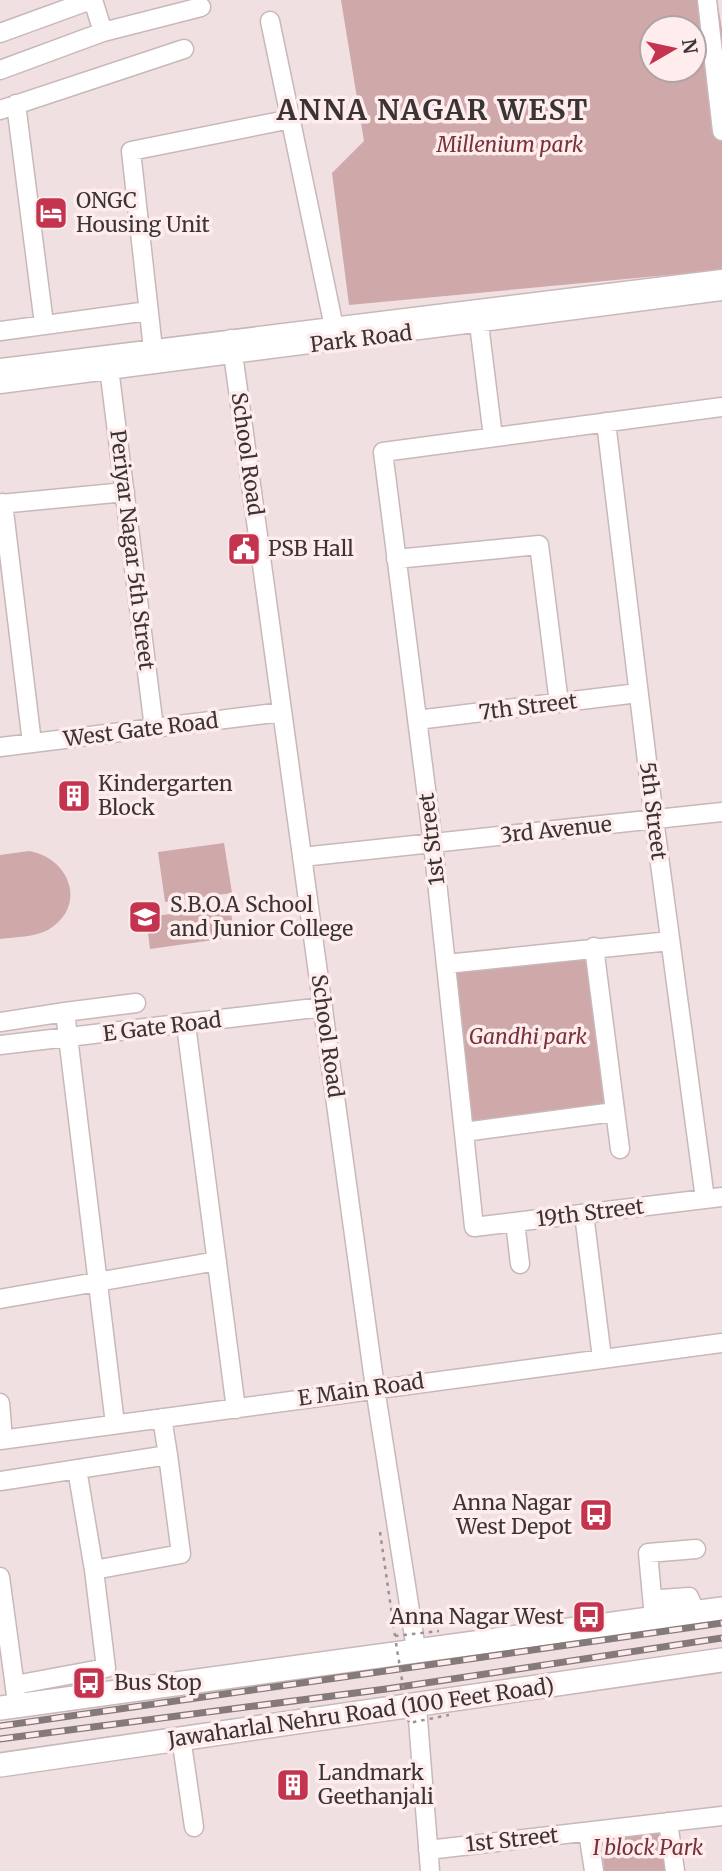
<svg xmlns="http://www.w3.org/2000/svg" width="722" height="1871" font-family="Merriweather,serif">
	<style>
		.green { fill: #cfa8aa; fill-rule: evenodd }
		.lines { fill: none; stroke-linecap: round; stroke-linejoin: round }
		.minor-casing { stroke: #c9b8b9; stroke-width: 21 }
		.major-casing { stroke: #c9b8b9; stroke-width: 26 }
		.path { stroke: #9d9191; stroke-width: 2.5; stroke-dasharray: 3.5 5; stroke-linecap: butt }
		.minor { stroke: #fff; stroke-width: 18 }
		.major { stroke: #fff; stroke-width: 23 }
		.rail-casing { stroke: #847a7a; stroke-width: 7 }
		.rail { stroke: #ffedee; stroke-width: 4.5; stroke-dasharray: 13; stroke-linecap: butt }
		.path-bridge { stroke: #9d9191; stroke-width: 2.5; stroke-dasharray: 3.5 5; stroke-linecap: butt }
		.labels { text-anchor: middle; stroke-width: 7; stroke-linejoin: round; paint-order: stroke }
		.park-label { font-size: 21px; font-style: italic; fill: #79313a; stroke: #ffedee }
		.poi-label { font-size: 21px; fill: #3a3434; stroke: #ffedee; text-anchor: start }
		.street-label { font-size: 21px; fill: #3a3434; stroke: #ffedee }
		.district-label { font-size: 28px; font-weight: bold; letter-spacing: 2px; fill: #3a3434; stroke: #ffedee }
	</style>
	<rect width="100%" height="100%" fill="#f1e0e1"/>
	<path class="green" d="M 341,0 L 717,0 L 722,29 L 722,270 L 349,305 L 332,173 L 364,141 ZM 652,28 L 694,28 L 694,70 L 652,70 Z
		M 224,843 L 232,893 L 165,902 L 158,852 Z
		M 29,851 C 70,858 88,906 48,930 C 35,937 15,937 0,939 L 0,855 Z
		M 230,907 L 235,937 L 150,949 L 146,917 Z
		M 586,952 L 604,1106 L 468,1123 L 453,968 Z
		M 668,1822 L 675,1871 L 604,1871 L 601,1830 Z"/>
	<g class="lines">
		<defs>
			<path id="minor" d="M 707,0 L 722,131
				M 270,21 L 334,327
				M 103,32 L 201,7
				M 0,33 L 91,0
				M 0,70 L 103,32 L 93,0
				M 16,104 L 44,324
				M 0,110 L 184,49
				M 479,324 L 493,437
				M 0,331 L 148,311
				M 231,339 L 375,1388 L 416,1649
				M 153,349 L 131,151 L 291,119
				M 108,360 L 154,728
				M 0,368 L 722,279
				M 0,384 L 722,291
				M 722,407 L 383,452 L 433,844 L 474,1227 L 722,1197
				M 606,422 L 654,819 L 705,1199
				M 3,503 L 32,743
				M 0,504 L 125,492
				M 396,559 L 539,545 L 559,703
				M 417,720 L 638,693
				M 0,747 L 282,712
				M 302,857 L 722,812
				M 594,947 L 620,1149
				M 446,964 L 670,941
				M 0,1022 L 65,1012
				M 186,1025 L 236,1409
				M 0,1045 L 323,1007
				M 464,1132 L 614,1112
				M 584,1214 L 602,1358
				M 515,1222 L 520,1264
				M 0,1299 L 217,1261
				M 0,1403 L 3,1439
				M 115,1424 L 65,1012 L 136,1003
				M 0,1440 L 722,1343
				M 77,1469 L 94,1570
				M 0,1481 L 168,1455 L 162,1418
				M 0,1577 L 16,1695
				M 659,1617 L 661,1599 L 689,1597 L 696,1613
				M 654,1618 L 648,1553 L 696,1549
				M 15,1685 L 106,1668 L 94,1570 L 181,1554 L 168,1455
				M 417,1707 L 430,1871
				M 181,1737 L 194,1827
				M 668,1822 L 675,1871
				M 588,1832 L 594,1871
				M 428,1850 L 722,1816"/>
			<path id="major" d="M 0,1708 L 722,1609
				M 0,1765 L 722,1660"/>
		</defs>
		<use href="#minor" class="minor-casing"/>
		<use href="#major" class="major-casing"/>
		<path class="path" d="M 380,1532 L 395,1636"/>
		<use href="#minor" class="minor"/>
		<use href="#major" class="major"/>
		<defs>
			<path id="rail" d="M 0,1726 L 722,1623
				M 0,1739 L 386,1689 L 722,1638"/>
		</defs>
		<use href="#rail" class="rail-casing"/>
		<use href="#rail" class="rail"/>
		<path class="path-bridge" d="M 395,1636 L 439,1631
			M 396,1643 L 409,1723 L 449,1715"/>
	</g>
	<defs>
		<symbol id="hotel-square" viewBox="-11 -11 22 22"><rect x="-9" y="-9" width="18" height="18" rx="4" fill="#c4344f" stroke="#ffedee"/><path d="M-6-4.5h1.5V1H6V5H4.5V3h-9V5H-6ZM-4 0a1.8 1.8 0 1 1 3.6 0ZM.5 0V-2.5h3Q6-2.5 6 0Z" fill="#fff"/></symbol>
		<symbol id="civic-square" viewBox="-11 -11 22 22"><rect x="-9" y="-9" width="18" height="18" rx="4" fill="#c4344f" stroke="#ffedee"/><path d="M-.6-6.5H3V-4.5H.6V-3L4-1V1h2V6H-6V1h2V-1L-.6-3ZM-1.2 2.5V6h2.4V2.5Z" fill="#fff"/></symbol>
		<symbol id="building-square" viewBox="-11 -11 22 22"><rect x="-9" y="-9" width="18" height="18" rx="4" fill="#c4344f" stroke="#ffedee"/><path d="M-4-6H4V6H1V3H-1V6H-4ZM-2.5-4.3h1.7v1.8h-1.7ZM.8-4.3h1.7v1.8H.8ZM-2.5-1h1.7V.8h-1.7ZM.8-1h1.7V.8H.8Z" fill="#fff"/></symbol>
		<symbol id="school-square" viewBox="-11 -11 22 22"><rect x="-9" y="-9" width="18" height="18" rx="4" fill="#c4344f" stroke="#ffedee"/><path d="M0-5L7-2L0 1L-7-2ZM-4 1L0 2.5L4 1V4Q0 6-4 4Z" fill="#fff"/></symbol>
		<symbol id="bus-square" viewBox="-11 -11 22 22"><rect x="-9" y="-9" width="18" height="18" rx="4" fill="#c4344f" stroke="#ffedee"/><path d="M-5-6H5V4H4V6H2V4H-2V6H-4V4H-5ZM-3.5-4V0h7V-4ZM-3.5 1.2v1.5H-2V1.2ZM2 1.2v1.5H3.5V1.2Z" fill="#fff"/></symbol>
	</defs>
	<g fill-rule="evenodd">
		<use href="#hotel-square" x="32" y="194" width="38" height="38"/>
		<use href="#civic-square" x="225" y="530" width="38" height="38"/>
		<use href="#building-square" x="55" y="777" width="38" height="38"/>
		<use href="#school-square" x="126" y="898" width="38" height="38"/>
		<use href="#bus-square" x="577" y="1496" width="38" height="38"/>
		<use href="#bus-square" x="570" y="1598" width="38" height="38"/>
		<use href="#bus-square" x="70" y="1664" width="38" height="38"/>
		<use href="#building-square" x="274" y="1766" width="38" height="38"/>
	</g>
	<g class="labels">
		<g class="park-label">
			<text x="510" y="152">Millenium park</text>
			<text x="528" y="1044">Gandhi park</text>
			<text x="648" y="1855">I block Park</text>
		</g>
		<g class="poi-label">
			<text x="76" y="208">ONGC<tspan x="76" dy="24">Housing Unit</tspan></text>
			<text x="268" y="556">PSB Hall</text>
			<text x="98" y="791">Kindergarten<tspan x="98" dy="24">Block</tspan></text>
			<text x="170" y="912">S.B.O.A School<tspan x="170" dy="24">and Junior College</tspan></text>
			<text x="572" y="1510" text-anchor="end">Anna Nagar<tspan x="572" dy="24">West Depot</tspan></text>
			<text x="564" y="1624" text-anchor="end">Anna Nagar West</text>
			<text x="114" y="1690">Bus Stop</text>
			<text x="318" y="1780">Landmark<tspan x="318" dy="24">Geethanjali</tspan></text>
		</g>
		<g class="street-label">
			<text transform="translate(361 339) rotate(-7)" y="7">Park Road</text>
			<text transform="translate(247 454) rotate(82)" y="7">School Road</text>
			<text transform="translate(132 550) rotate(83)" y="7">Periyar Nagar 5th Street</text>
			<text transform="translate(528 707) rotate(-7)" y="7">7th Street</text>
			<text transform="translate(141 730) rotate(-7)" y="7">West Gate Road</text>
			<text transform="translate(653 811) rotate(83)" y="7">5th Street</text>
			<text transform="translate(556 830) rotate(-6)" y="7">3rd Avenue</text>
			<text transform="translate(432 839) rotate(-97)" y="7">1st Street</text>
			<text transform="translate(162 1027) rotate(-7)" y="7">E Gate Road</text>
			<text transform="translate(327 1036) rotate(82)" y="7">School Road</text>
			<text transform="translate(590 1213) rotate(-7)" y="7">19th Street</text>
			<text transform="translate(361 1390) rotate(-8)" y="7">E Main Road</text>
			<text transform="translate(361 1713) rotate(-8)" y="7">Jawaharlal Nehru Road (100 Feet Road)</text>
			<text transform="translate(512 1840) rotate(-6)" y="7">1st Street</text>
		</g>
		<g class="district-label">
			<text x="433" y="120">ANNA NAGAR WEST</text>
		</g>
	</g>
	<g transform="translate(673 49) rotate(81)"><circle r="33" fill="#ffedee" stroke="#b0a3a4" stroke-width="2"/>
	<path d="M0-5L12 26L0 18L-12 26Z" fill="#c4344f"/>
	<text y="-10" font-size="19" font-weight="bold" text-anchor="middle" fill="#3a3434">N</text>
	</g>
</svg>
